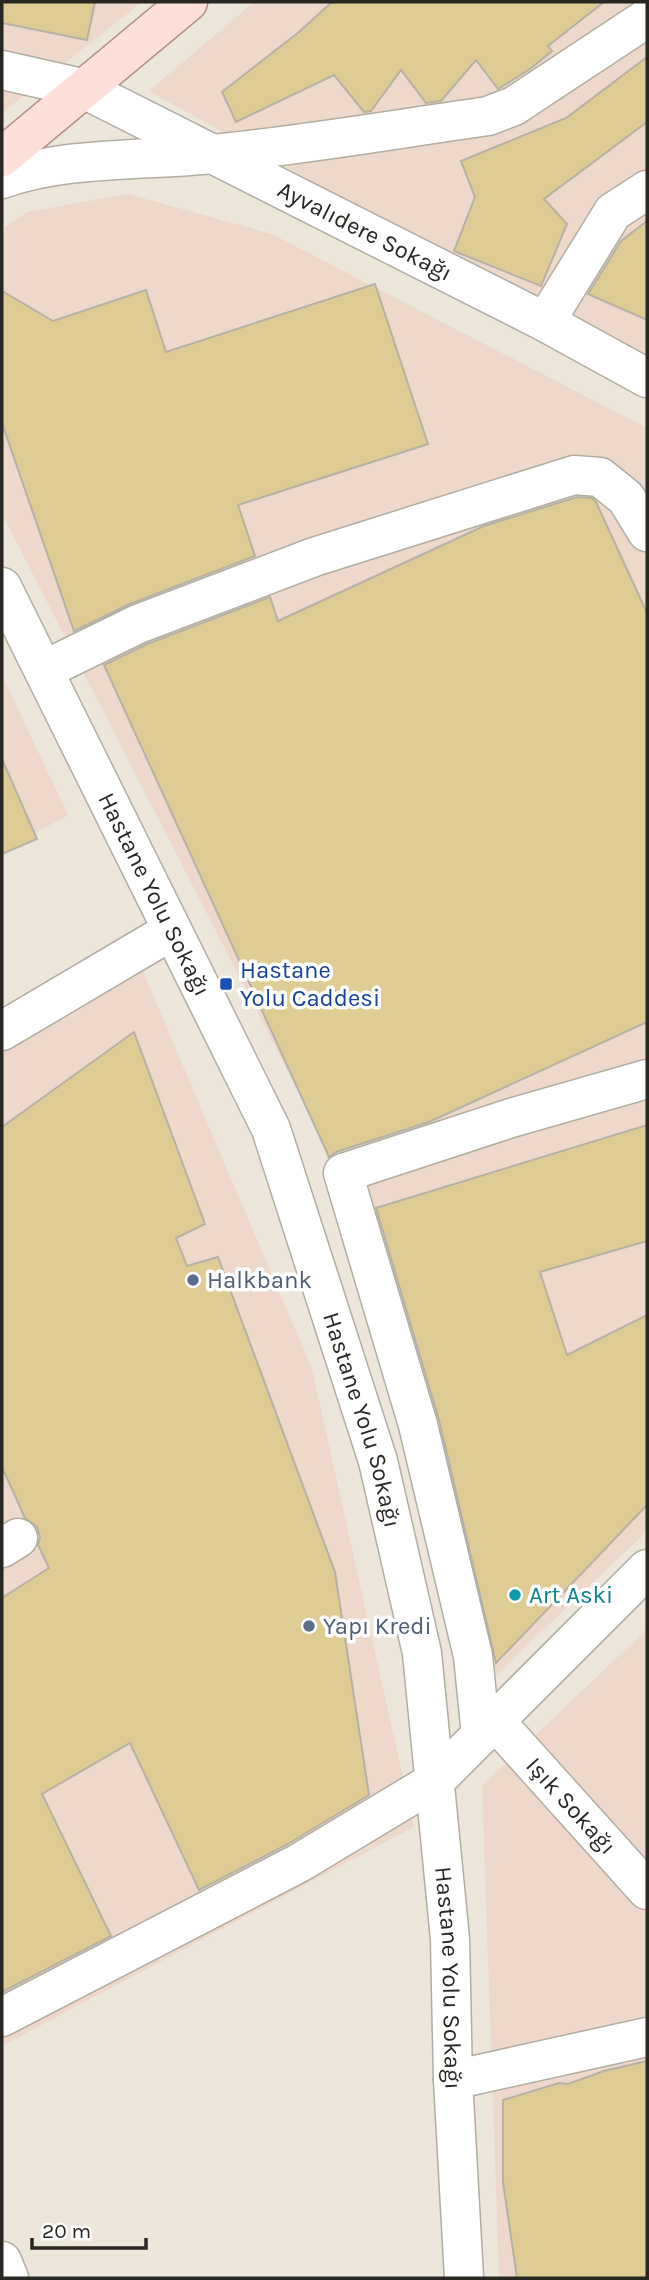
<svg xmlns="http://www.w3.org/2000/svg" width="649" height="2280" font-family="Karla,sans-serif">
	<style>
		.industrial { fill: #eed8cb }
		.building { fill: #dfcb94; stroke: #b6b1a5; stroke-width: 2 }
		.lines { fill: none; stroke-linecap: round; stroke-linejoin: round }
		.minor-casing { stroke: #b1ada0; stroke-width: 41 }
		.major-casing { stroke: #b39088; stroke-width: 41 }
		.minor { stroke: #fff; stroke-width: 38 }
		.major { stroke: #fedfd9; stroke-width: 38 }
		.transit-dot { fill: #1a4fb4; stroke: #fff; stroke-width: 2.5 }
		.service-dot { fill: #5c6f8a; stroke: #fff; stroke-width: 2.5 }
		.culture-dot { fill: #0f9aa8; stroke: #fff; stroke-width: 2.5 }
		.labels { text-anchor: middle; stroke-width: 7; stroke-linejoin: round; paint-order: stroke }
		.street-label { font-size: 24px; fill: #292722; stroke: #fff }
		.transit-label { font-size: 24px; fill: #164399; stroke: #fff; text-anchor: start }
		.service-label { font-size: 24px; fill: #4e5e75; stroke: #fff; text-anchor: start }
		.culture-label { font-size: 24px; fill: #0d838f; stroke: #fff; text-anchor: start }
	</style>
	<rect width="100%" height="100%" fill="#ece7da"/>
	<path class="industrial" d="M 2,2 L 142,2 L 2,113 Z
		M 254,2 L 647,2 L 647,368 L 149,91 Z
		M 128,194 L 272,234 L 647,428 L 647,1531 L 479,1691 L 322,1138 L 2,514 L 2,229 L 27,212 Z
		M 2,675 L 68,815 L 2,852 Z
		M 127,934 L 312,1369 L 414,1827 L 2,2046 L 2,1014 Z
		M 647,1629 L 647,2278 L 499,2278 L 482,1786 Z"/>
	<path class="building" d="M 2,2 L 95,2 L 87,40 L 2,23 Z
		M 332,2 L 604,2 L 548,46 L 552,51 L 530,69 L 498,89 L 476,60 L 441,101 L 426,103 L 401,70 L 371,111 L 364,112 L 334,75 L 236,122 L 222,92 L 299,32 Z
		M 647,57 L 647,122 L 544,199 L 567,224 L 541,286 L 454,251 L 475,197 L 461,161 L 566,118 Z
		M 647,221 L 647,320 L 588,294 L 621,241 Z
		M 375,284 L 428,444 L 238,505 L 255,556 L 130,604 L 74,631 L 2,423 L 2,291 L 53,321 L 146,290 L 166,352 Z
		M 577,497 L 592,498 L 596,502 L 647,613 L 647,1022 L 429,1122 L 336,1152 L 329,1157 L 104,665 L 147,644 L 270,597 L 278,621 L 484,526 Z
		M 2,759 L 37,839 L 2,854 Z
		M 134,1032 L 205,1224 L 176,1238 L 187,1266 L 218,1257 L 335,1572 L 369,1795 L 288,1844 L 199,1890 L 130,1743 L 42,1794 L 111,1936 L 2,1992 L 2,1598 L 49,1568 L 38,1545 L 40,1537 L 37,1527 L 25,1518 L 2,1467 L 2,1127 Z
		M 647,1125 L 647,1241 L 540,1272 L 567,1355 L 647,1315 L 647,1505 L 496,1663 L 439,1420 L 376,1208 Z
		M 647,2061 L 647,2278 L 517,2278 L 503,2182 L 503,2100 L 559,2083 L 568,2084 L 604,2071 Z"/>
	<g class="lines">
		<defs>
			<g id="minor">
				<path id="s1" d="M 2,70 L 82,88 L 545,322 L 647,378"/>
				<path d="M 2,179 C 67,156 145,161 213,154 C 305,145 397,129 488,116 L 514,106 L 647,18"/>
				<path d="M 545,322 L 613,212 L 647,190"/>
				<path id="s2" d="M 2,587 L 271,1129 L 378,1461 L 422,1653 L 450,1939 L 453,2080 L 464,2278"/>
				<path d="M 44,670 L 138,624 L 314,557 L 574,475 L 600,477 L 626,498 L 647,532"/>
				<path d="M 2,1031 L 171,931"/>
				<path d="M 2,1548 L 18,1538"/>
				<path id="s3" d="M 495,1721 L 647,1890"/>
				<path d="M 481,1735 L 473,1656 L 418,1425 L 343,1173 L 511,1118 L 647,1079"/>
				<path d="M 2,2017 L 299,1863 L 435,1781 L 647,1569"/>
				<path d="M 453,2080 L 647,2037"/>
				<path d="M 2,2261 L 9,2278"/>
			</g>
			<path id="major" d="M 2,157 L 188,2"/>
		</defs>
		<use href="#minor" class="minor-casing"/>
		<use href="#major" class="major-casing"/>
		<use href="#minor" class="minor"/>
		<use href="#major" class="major"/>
	</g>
	<rect class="transit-dot" x="219" y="977" width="14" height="14" rx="3.5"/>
	<g class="service-dot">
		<circle cx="193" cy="1280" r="7"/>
		<circle cx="309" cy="1626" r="7"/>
	</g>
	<circle class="culture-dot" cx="515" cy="1595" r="7"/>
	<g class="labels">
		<g class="street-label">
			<text dy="8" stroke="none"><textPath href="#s1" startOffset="399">Ayvalıdere Sokağı</textPath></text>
			<text dy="8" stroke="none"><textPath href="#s2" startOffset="343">Hastane Yolu Sokağı</textPath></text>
			<text dy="8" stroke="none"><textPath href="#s2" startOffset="910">Hastane Yolu Sokağı</textPath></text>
			<text dy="8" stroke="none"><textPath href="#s3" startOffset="114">Işık Sokağı</textPath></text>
			<text dy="8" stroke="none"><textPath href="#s2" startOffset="1477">Hastane Yolu Sokağı</textPath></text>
		</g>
		<g class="transit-label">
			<text x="240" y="978">Hastane<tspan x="240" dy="28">Yolu Caddesi</tspan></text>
		</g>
		<g class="service-label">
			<text x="207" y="1288">Halkbank</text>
			<text x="323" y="1634">Yapı Kredi</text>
		</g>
		<g class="culture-label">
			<text x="529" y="1603">Art Aski</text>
		</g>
	</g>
	<rect width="649" height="2280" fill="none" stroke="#292722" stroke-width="7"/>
	<path d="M32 2238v10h114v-10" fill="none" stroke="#292722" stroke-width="3.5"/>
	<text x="42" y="2238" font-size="21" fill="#292722" stroke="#ffffff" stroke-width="5" paint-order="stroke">20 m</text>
</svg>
